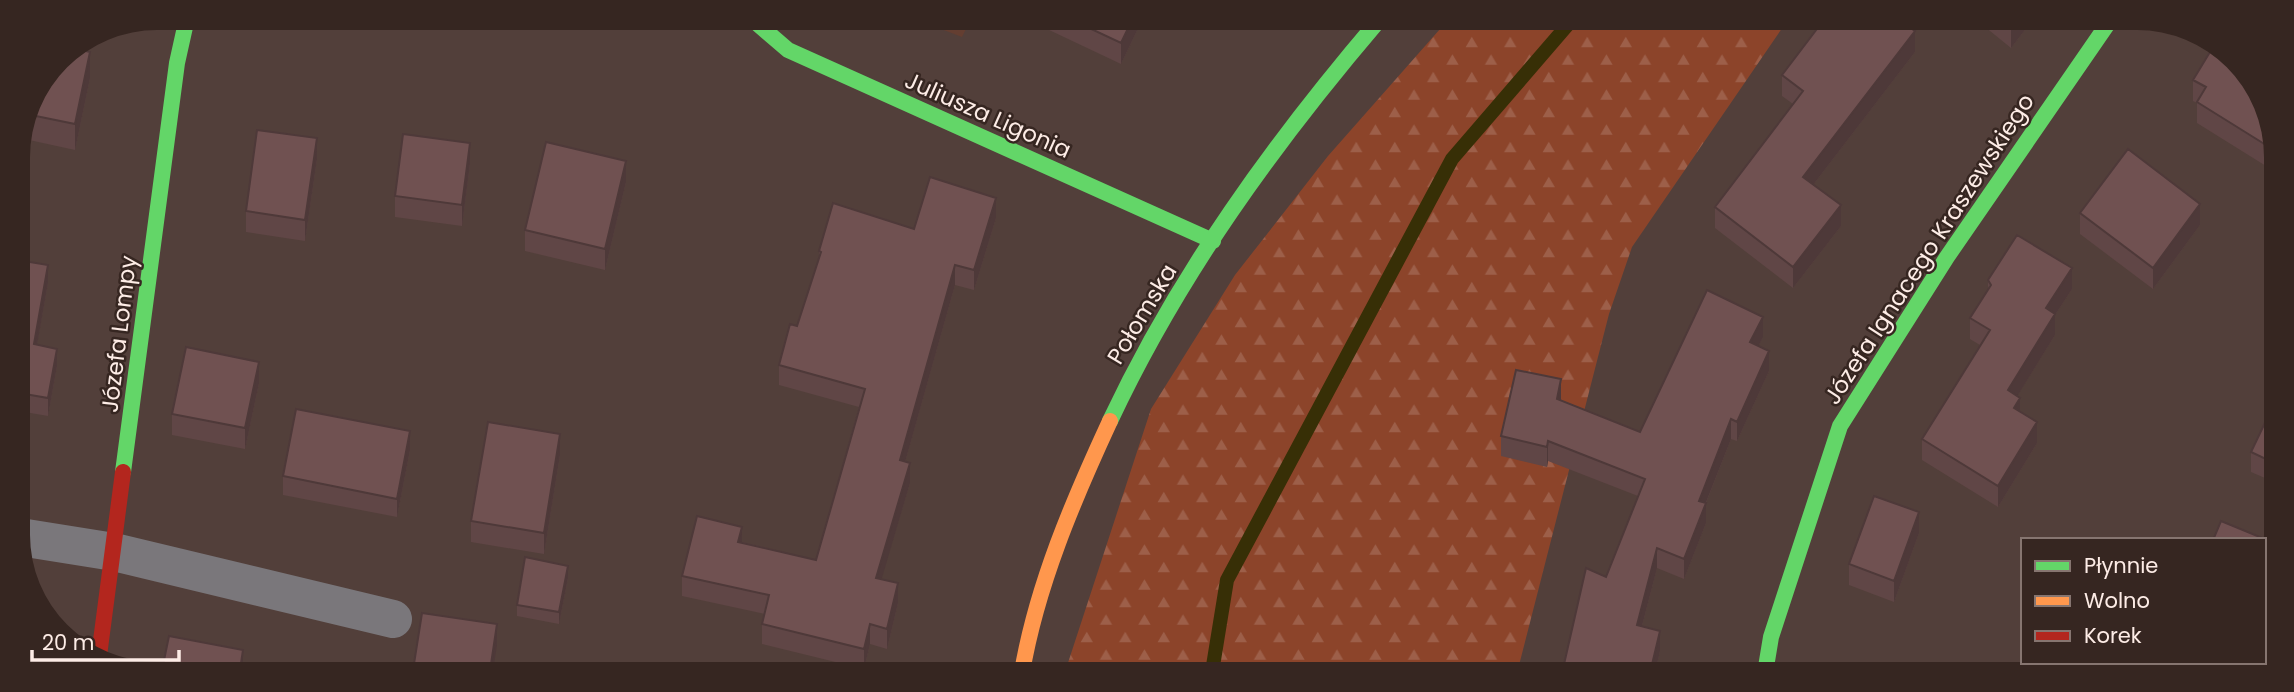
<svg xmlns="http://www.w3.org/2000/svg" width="2294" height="692" font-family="Poppins,sans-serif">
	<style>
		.built { fill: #643e31 }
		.forest { fill: url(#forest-firs) }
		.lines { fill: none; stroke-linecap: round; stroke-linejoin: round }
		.stream { stroke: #372f06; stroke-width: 14 }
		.street { stroke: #7a777b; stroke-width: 38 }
		.fast { stroke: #63d668; stroke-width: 16 }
		.slow { stroke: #ff974d; stroke-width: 16 }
		.jam { stroke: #b3261e; stroke-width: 16 }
		.wall { fill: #604646 }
		.shaded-wall { fill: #4e3939 }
		.building { fill: #705151; stroke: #4e3939; stroke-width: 2 }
		.labels { text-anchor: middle; stroke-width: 5; stroke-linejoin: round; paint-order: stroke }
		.street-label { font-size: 23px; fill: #fdece6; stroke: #362621 }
	</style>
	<defs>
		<pattern id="forest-firs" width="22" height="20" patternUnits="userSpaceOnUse" patternTransform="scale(1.75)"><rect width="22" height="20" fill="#8c442a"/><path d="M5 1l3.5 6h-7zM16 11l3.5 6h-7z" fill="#9d5f49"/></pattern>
	</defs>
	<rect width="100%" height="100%" fill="#523f3a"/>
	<path class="built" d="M 915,19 L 971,19 L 962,37 Z"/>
	<path class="forest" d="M 1448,20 L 1787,21 L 1632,247 L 1609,314 L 1517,673 L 1065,672 L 1151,409 L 1235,275 L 1328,156 Z"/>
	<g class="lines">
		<path class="stream" d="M 1212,672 L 1227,580 L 1452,159 L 1571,21"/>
		<path class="street" d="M 20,537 L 114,552 L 393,619"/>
		<path class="fast" d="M 752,19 L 788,50 L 1213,241
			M 1110,421 C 1179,274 1274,143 1379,20
			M 123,472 L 177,63 L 187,18
			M 1765,673 L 1771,637 L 1840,426 L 1947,257 L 2109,22"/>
		<path class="slow" d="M 1022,672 C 1037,585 1073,501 1110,421"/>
		<path class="jam" d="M 99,656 L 123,472"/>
	</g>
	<path class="wall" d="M 1047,20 L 1142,20 L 1121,64 L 1047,29 Z
		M 1979,22 L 2031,22 L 2011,48 Z
		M 1915,52 L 1813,185 L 1841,226 L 1793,288 L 1715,228 L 1715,207 L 1793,104 L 1782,96 L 1782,75 Z
		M 90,78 L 75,150 L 20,138 L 28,103 Z
		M 2193,80 L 2274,130 L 2274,171 L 2197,123 L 2197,103 L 2193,101 Z
		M 317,159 L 305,241 L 246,232 L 246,211 Z
		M 470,164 L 462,226 L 395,217 L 395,196 Z
		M 626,182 L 605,270 L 525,251 L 525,230 Z
		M 2080,213 L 2200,225 L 2153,289 L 2080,234 Z
		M 996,218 L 974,290 L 955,285 L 905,462 L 910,483 L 881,579 L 898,603 L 887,649 L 870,644 L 864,669 L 762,644 L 762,624 L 765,614 L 682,596 L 682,576 L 742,542 L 816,560 L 859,407 L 779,385 L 779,365 L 797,326 L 819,260 L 819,251 L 914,229 Z
		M 18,260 L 48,283 L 37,344 L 57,366 L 48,416 L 19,411 Z
		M 1988,280 L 2072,289 L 2055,315 L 2055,335 L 2017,396 L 2020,411 L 2037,443 L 1998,507 L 1922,460 L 1922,439 L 1980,345 L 1970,339 L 1970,318 L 1988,290 Z
		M 1763,337 L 1758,346 L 1769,371 L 1737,441 L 1731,439 L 1706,503 L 1706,523 L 1684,579 L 1657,568 L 1642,626 L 1660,651 L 1655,673 L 1562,673 L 1606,577 L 1638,496 L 1548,461 L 1547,467 L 1501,456 L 1501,436 L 1561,400 L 1640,432 Z
		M 259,383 L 245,449 L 172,435 L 172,414 Z
		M 2273,406 L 2272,481 L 2251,472 L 2251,452 Z
		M 410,450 L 397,517 L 283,495 L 283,476 Z
		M 560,455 L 544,554 L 471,542 L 471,521 Z
		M 1919,533 L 1894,602 L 1849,585 L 1849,564 Z
		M 568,578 L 559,624 L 517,616 L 517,605 Z"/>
	<path class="shaded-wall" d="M 1132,20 L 1142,20 L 1121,64 L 1121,43 Z
		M 2015,22 L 2031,22 L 2011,48 L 2011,27 Z
		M 1915,31 L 1915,52 L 1803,198 L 1803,177 Z
		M 90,52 L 90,78 L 75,150 L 75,124 Z
		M 317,138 L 317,159 L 305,241 L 305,220 Z
		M 470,143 L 470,164 L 462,226 L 462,205 Z
		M 626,161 L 626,182 L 605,270 L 605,249 Z
		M 996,198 L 996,218 L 974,290 L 974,270 Z
		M 2200,204 L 2200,225 L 2153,289 L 2153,268 Z
		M 1841,205 L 1841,226 L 1793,288 L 1793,267 Z
		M 48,265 L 48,283 L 34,362 L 34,344 Z
		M 955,265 L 955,285 L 900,480 L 900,460 Z
		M 2072,268 L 2072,289 L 2055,315 L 2055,335 L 2008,411 L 2008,390 L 2046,308 Z
		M 1763,317 L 1763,337 L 1750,362 L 1750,342 Z
		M 57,349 L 57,366 L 48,416 L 48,398 Z
		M 1769,351 L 1769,371 L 1737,441 L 1737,422 Z
		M 259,362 L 259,383 L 245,449 L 245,428 Z
		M 1561,379 L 1561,399 L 1557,419 L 1557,399 Z
		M 2020,398 L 2020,419 L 2014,408 Z
		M 1731,419 L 1731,439 L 1699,520 L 1699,501 Z
		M 2037,422 L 2037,443 L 1998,507 L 1998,486 Z
		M 410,431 L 410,450 L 397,517 L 397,499 Z
		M 560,434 L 560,455 L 544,554 L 544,533 Z
		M 1548,441 L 1548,461 L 1547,467 L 1547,447 Z
		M 910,463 L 910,483 L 876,598 L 876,578 Z
		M 1706,503 L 1706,523 L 1684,579 L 1684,559 Z
		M 1919,512 L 1919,533 L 1894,602 L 1894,581 Z
		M 742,527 L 742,547 L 738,542 Z
		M 1657,548 L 1657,568 L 1637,645 L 1637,625 Z
		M 568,566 L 568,578 L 559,624 L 559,612 Z
		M 898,583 L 898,603 L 887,649 L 887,629 Z
		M 497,624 L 497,645 L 493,671 L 490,671 Z
		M 870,624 L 870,644 L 864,669 L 864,649 Z
		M 1660,631 L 1660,651 L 1655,673 L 1650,673 Z
		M 243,650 L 243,670 L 240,670 Z"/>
	<path class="building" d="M 1072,20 L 1132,20 L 1121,43 Z
		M 1823,21 L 1902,22 L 1915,31 L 1803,177 L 1841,205 L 1793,267 L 1715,207 L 1803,91 L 1782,75 Z
		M 2004,22 L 2015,22 L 2011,27 Z
		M 2213,47 L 2242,64 L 2274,130 L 2274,150 L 2197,102 L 2206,87 L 2193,80 Z
		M 73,48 L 90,52 L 75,124 L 26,114 L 28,103 L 58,58 Z
		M 257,130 L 317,138 L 305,220 L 246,211 Z
		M 403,134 L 470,143 L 462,205 L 395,196 Z
		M 546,142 L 626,161 L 605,249 L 525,230 Z
		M 2128,149 L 2200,204 L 2153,268 L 2080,213 Z
		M 930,177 L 996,198 L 974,270 L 955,265 L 900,460 L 910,463 L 876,578 L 898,583 L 887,629 L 870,624 L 864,649 L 762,624 L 769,595 L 682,576 L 697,516 L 742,527 L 738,542 L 816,560 L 865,389 L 779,365 L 790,324 L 797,326 L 821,252 L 819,251 L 833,203 L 914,229 Z
		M 2017,235 L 2072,268 L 2046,308 L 2055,314 L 2008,390 L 2020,398 L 2014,408 L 2037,422 L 1998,486 L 1922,439 L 1990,330 L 1970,318 L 1991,285 L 1988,280 Z
		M 18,260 L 48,265 L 34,344 L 57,349 L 48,398 L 19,393 Z
		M 1707,290 L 1763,317 L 1750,342 L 1769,351 L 1737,422 L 1731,419 L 1699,501 L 1706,503 L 1684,559 L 1657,548 L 1637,625 L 1660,631 L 1650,673 L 1562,673 L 1586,568 L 1606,577 L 1645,479 L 1548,441 L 1547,447 L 1501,436 L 1516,370 L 1561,379 L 1557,399 L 1640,432 Z
		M 186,347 L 259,362 L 245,428 L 172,414 Z
		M 2273,406 L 2272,462 L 2251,452 Z
		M 296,409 L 410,431 L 397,499 L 283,476 Z
		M 488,422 L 560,434 L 544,533 L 471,521 Z
		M 1874,496 L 1919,512 L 1894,581 L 1849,564 Z
		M 2221,521 L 2272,542 L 2272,571 L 2264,583 L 2264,540 L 2213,540 Z
		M 525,557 L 568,566 L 559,612 L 517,605 Z
		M 422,613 L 497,624 L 490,671 L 413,670 Z
		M 169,636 L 243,650 L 240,670 L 162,670 Z
		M 2165,662 L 2178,662 L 2162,668 Z"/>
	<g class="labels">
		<g class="street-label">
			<text transform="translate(988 115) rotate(24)" y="8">Juliusza Ligonia</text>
			<text transform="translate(1929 249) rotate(-57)" y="8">Józefa Ignacego Kraszewskiego</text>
			<text transform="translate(1142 314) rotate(-59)" y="8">Połomska</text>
			<text transform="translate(119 334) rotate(-83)" y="8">Józefa Lompy</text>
		</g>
	</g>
	<path d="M0 0H2294V692H0ZM157 30H2137A127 127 0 0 1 2264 157V535A127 127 0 0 1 2137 662H157A127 127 0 0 1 30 535V157A127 127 0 0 1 157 30Z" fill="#362621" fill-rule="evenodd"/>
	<rect x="2021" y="538" width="245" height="126" fill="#362621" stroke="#867570" stroke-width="2"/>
	<rect x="2035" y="561" width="35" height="10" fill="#63d668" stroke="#867570" stroke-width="2"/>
	<text x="2084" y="573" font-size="21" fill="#fdece6">Płynnie</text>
	<rect x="2035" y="596" width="35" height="10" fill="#ff974d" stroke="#867570" stroke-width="2"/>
	<text x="2084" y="608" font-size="21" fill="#fdece6">Wolno</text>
	<rect x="2035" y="631" width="35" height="10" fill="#b3261e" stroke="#867570" stroke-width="2"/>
	<text x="2084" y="643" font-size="21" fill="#fdece6">Korek</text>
	<path d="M32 650v10h147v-10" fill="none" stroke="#fdece6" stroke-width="3.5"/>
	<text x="42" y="650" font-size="21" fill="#fdece6" stroke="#362621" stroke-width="5" paint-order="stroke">20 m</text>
</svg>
